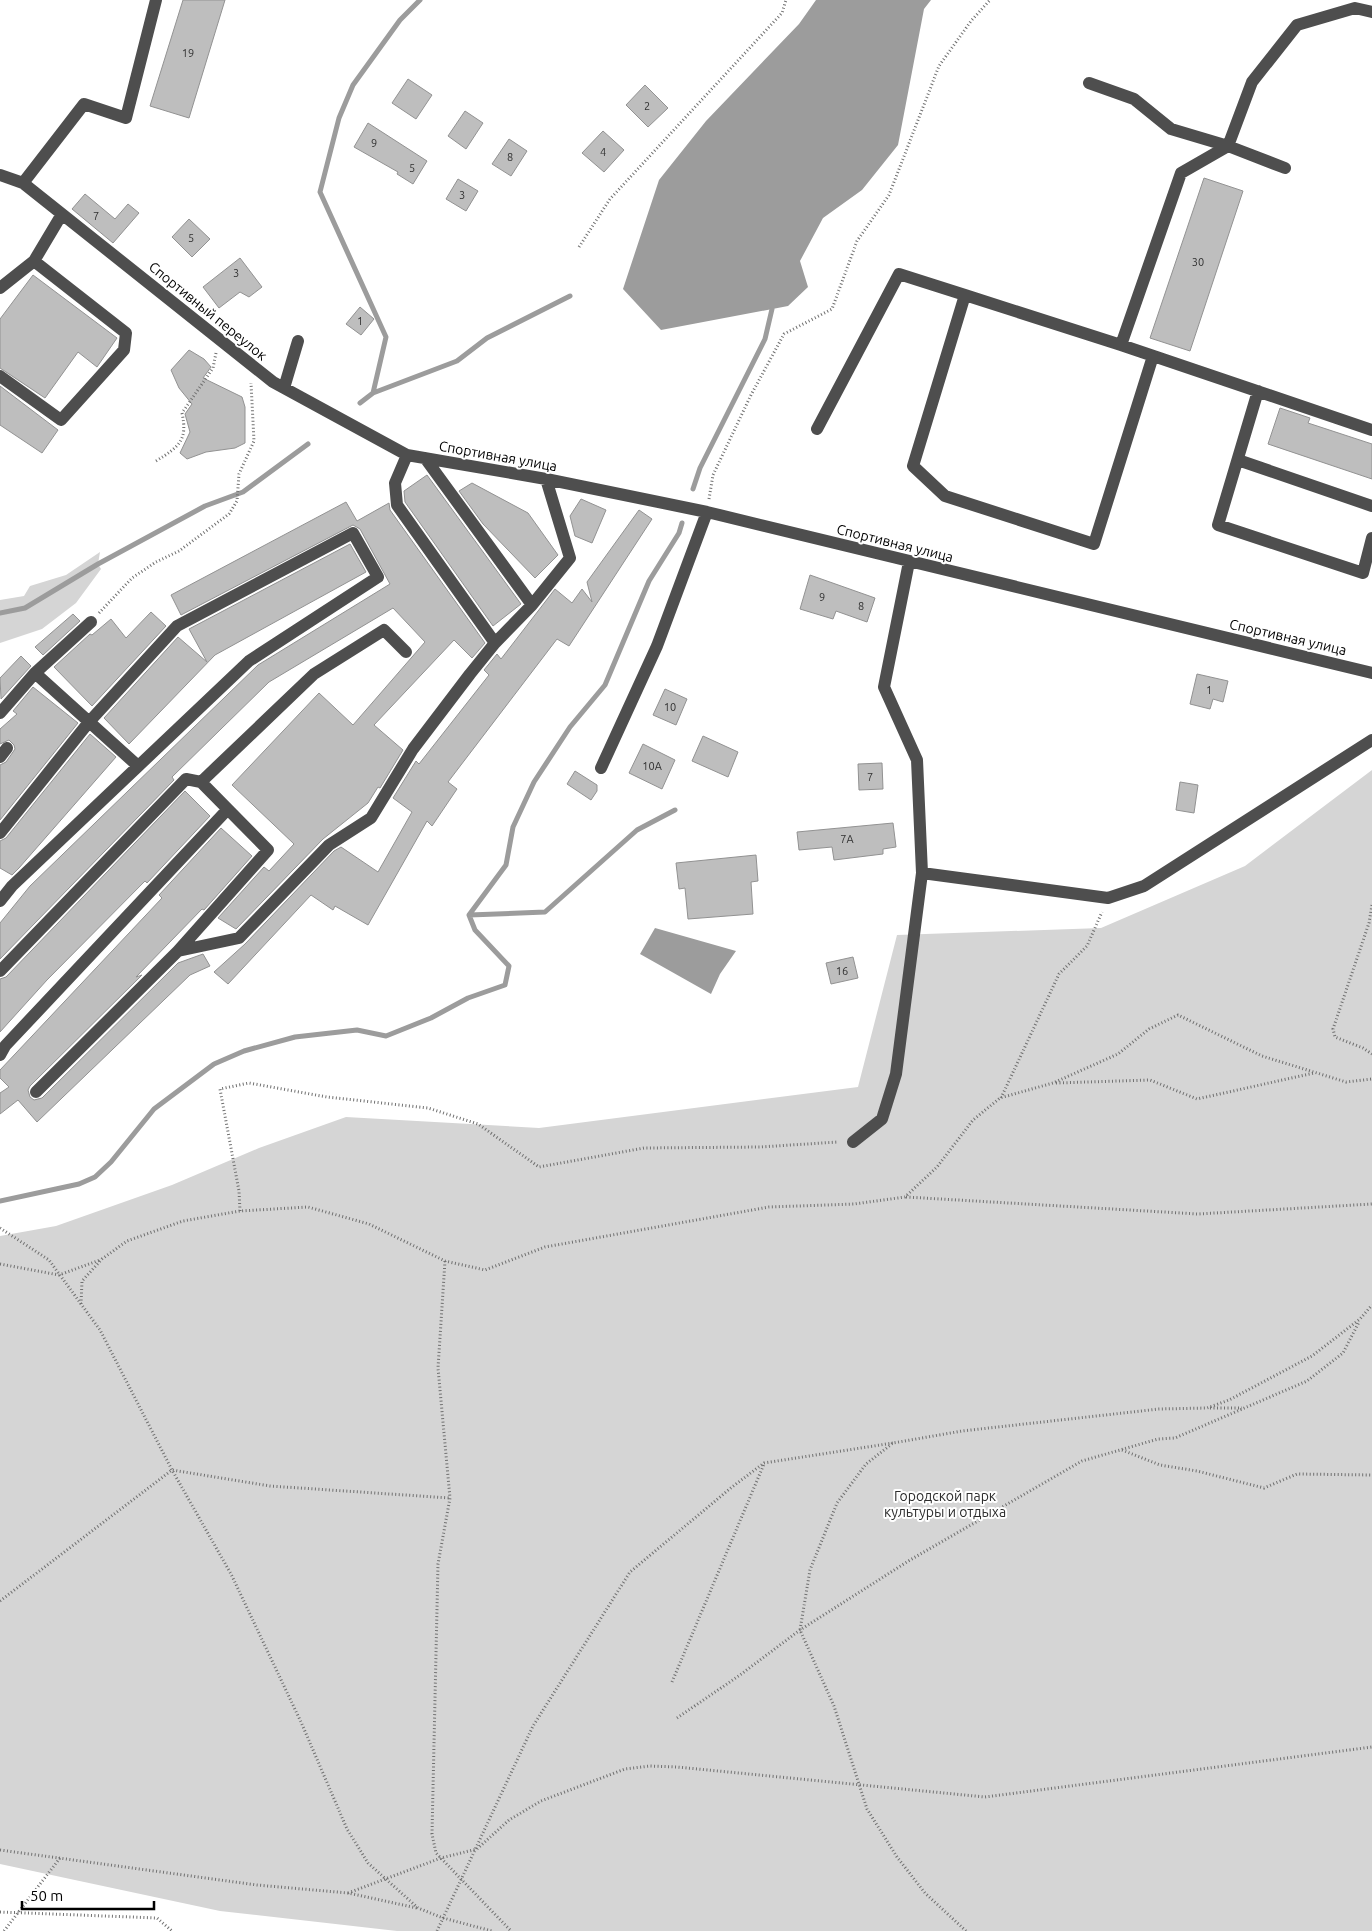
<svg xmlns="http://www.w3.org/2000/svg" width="1372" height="1931" font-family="Ubuntu,sans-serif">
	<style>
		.green { fill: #d5d5d5 }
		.water { fill: #9c9c9c }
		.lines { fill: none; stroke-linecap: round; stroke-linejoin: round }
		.stream { stroke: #9c9c9c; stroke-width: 5 }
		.building { fill: #bebebe; stroke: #929292 }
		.path { stroke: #707070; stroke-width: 3; stroke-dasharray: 1 2.5; stroke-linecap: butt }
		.minor { stroke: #4e4e4e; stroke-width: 12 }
		.labels { text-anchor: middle; stroke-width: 4; stroke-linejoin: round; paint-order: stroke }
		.number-label { font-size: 11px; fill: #303030 }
		.street-label { font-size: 14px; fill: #000; stroke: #fff }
		.park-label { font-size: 14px; fill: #2c2c2c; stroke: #fff }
	</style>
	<rect width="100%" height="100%" fill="#fff"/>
	<path class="green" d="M 100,552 L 98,564 L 101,569 L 76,603 L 42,629 L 0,643 L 0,600 L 24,596 L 30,586 L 66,575 Z
		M 1372,770 L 1372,1931 L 397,1931 L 220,1911 L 0,1864 L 0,1236 L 56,1226 L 172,1185 L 259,1148 L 346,1117 L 539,1128 L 858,1087 L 897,935 L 1101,928 L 1245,866 Z"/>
	<path class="water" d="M 816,0 L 931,0 L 924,9 L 898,145 L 862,190 L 823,218 L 800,261 L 808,287 L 788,306 L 661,330 L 623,289 L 659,180 L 706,121 L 799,24 Z
		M 655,928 L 736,951 L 720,974 L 711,994 L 640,954 Z"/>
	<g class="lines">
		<path class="stream" d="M 373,393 L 386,337 L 320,192 L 339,118 L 353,85 L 400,20 L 420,0
			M 360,403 L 373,393 L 457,361 L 487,338 L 570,296
			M 693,489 L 700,468 L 765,339 L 772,309
			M 0,613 L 25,608 L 98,564 L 205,506 L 243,492 L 308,444
			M 469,915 L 545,912 L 637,830 L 675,810
			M 0,1201 L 79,1184 L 95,1177 L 111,1162 L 154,1109 L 214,1064 L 244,1051 L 295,1037 L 357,1030 L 386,1036 L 431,1018 L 468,998 L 505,985 L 509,966 L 475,930 L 469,915 L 506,865 L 513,827 L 534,782 L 570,727 L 605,685 L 649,581 L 679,533 L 682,523"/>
	</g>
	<path class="building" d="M 183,0 L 225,0 L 189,118 L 150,106 Z
		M 408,79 L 432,95 L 416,119 L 392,103 Z
		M 645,85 L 668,108 L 648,127 L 626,105 Z
		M 465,111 L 483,123 L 466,149 L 448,136 Z
		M 368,123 L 427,161 L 413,184 L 397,174 L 398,172 L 354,147 Z
		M 603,131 L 624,150 L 604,172 L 582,153 Z
		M 509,139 L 527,151 L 511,176 L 492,164 Z
		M 1204,178 L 1243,191 L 1190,351 L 1150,338 Z
		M 458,179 L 478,191 L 466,211 L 446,199 Z
		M 85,194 L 115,219 L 128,204 L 139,213 L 113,243 L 72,209 Z
		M 189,219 L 210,239 L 192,257 L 172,237 Z
		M 240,258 L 262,287 L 249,297 L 240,292 L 219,308 L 203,287 Z
		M 33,275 L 117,338 L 97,367 L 78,352 L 45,398 L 0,368 L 0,319 Z
		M 360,307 L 374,319 L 361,335 L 346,324 Z
		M 189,350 L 204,359 L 211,367 L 203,378 L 242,397 L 245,407 L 245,443 L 235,448 L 206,452 L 187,459 L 180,453 L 190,432 L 185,414 L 192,404 L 179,388 L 171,370 Z
		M 0,386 L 58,430 L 42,453 L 0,425 Z
		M 1280,408 L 1310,418 L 1308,423 L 1372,444 L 1372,479 L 1268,444 Z
		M 427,475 L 521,604 L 493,626 L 405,502 L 404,491 Z
		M 472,483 L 528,513 L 558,555 L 535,578 L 483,524 L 459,491 Z
		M 581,499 L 606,510 L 592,543 L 575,536 L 570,516 Z
		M 346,502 L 357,521 L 389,503 L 390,510 L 485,643 L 472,658 L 454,640 L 374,725 L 403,750 L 380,788 L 378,787 L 368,803 L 323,839 L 236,929 L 218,918 L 264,867 L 269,871 L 294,844 L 232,785 L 319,693 L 353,725 L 425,642 L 393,608 L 269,682 L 172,777 L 174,780 L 0,959 L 0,923 L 30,886 L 258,665 L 390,584 L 360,529 L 353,525 L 181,615 L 171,595 Z
		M 639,510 L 652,519 L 569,646 L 557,639 L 448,782 L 457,789 L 432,826 L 427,821 L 368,925 L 335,906 L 333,910 L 311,895 L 228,984 L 214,972 L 245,944 L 334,851 L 341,847 L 378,872 L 412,812 L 393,798 L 416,761 L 419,764 L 489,675 L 484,670 L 497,654 L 501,659 L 555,589 L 572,603 L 582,589 L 592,602 L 587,582 Z
		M 350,544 L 366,572 L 215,655 L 129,744 L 104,718 L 178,637 L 207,662 L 189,629 Z
		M 810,575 L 875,598 L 867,622 L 836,611 L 833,619 L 800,609 Z
		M 151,612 L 166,626 L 92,706 L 54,667 L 90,634 L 92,635 L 111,619 L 126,638 Z
		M 73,614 L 80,621 L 43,655 L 35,647 Z
		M 21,656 L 31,666 L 1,699 L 0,678 Z
		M 1197,674 L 1228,681 L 1223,702 L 1213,699 L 1210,709 L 1190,704 Z
		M 33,687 L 78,723 L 0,820 L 0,765 L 6,762 L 15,749 L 14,745 L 9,740 L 0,744 L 0,729 L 17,714 L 13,711 Z
		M 665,689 L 687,699 L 676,725 L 653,715 Z
		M 90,734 L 116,757 L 19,868 L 12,875 L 0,868 L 0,841 L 6,838 Z
		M 703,736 L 738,752 L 728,777 L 692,761 Z
		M 643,744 L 675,760 L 662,789 L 629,773 Z
		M 882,763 L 883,789 L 859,790 L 858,764 Z
		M 575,771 L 597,785 L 597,791 L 591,800 L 567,784 Z
		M 1180,782 L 1198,785 L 1194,813 L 1176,810 Z
		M 185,791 L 210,816 L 147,883 L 145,881 L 47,980 L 0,1032 L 0,979 L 6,977 Z
		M 893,823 L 896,847 L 883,849 L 883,854 L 834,860 L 832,847 L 799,850 L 797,832 Z
		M 221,828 L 252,856 L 204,910 L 202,909 L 136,977 L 142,975 L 30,1086 L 28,1090 L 30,1097 L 34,1100 L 42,1098 L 178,963 L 203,954 L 210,966 L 190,975 L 37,1122 L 18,1100 L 0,1114 L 0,1093 L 9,1087 L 0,1078 L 0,1070 L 162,898 L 159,895 Z
		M 756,855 L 758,881 L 751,882 L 753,914 L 688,919 L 685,888 L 679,889 L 676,863 Z
		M 853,957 L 858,978 L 831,984 L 826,963 Z"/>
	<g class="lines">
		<path class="path" d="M 579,247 L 610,199 L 782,13 L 786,0
			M 156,461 C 179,447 188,440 182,413 L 213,368 L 216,353
			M 709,499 L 713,475 L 751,395 L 784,334 L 832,309 L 857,241 L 889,195 L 939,66 L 971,21 L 990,0
			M 99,613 L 132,578 L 156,562 L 179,551 L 229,514 L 237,501 L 239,474 L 254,441 L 251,383
			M 1372,905 L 1369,923 L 1333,1029 L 1335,1037 L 1363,1048 L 1372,1054
			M 1056,1083 L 1150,1080 L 1197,1099 L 1314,1073
			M 1001,1098 L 1059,974 L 1087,946 L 1102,912
			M 906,1197 L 1198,1214 L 1372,1204
			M 240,1211 L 239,1191 L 220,1089 L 249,1083 L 327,1097 L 428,1108 L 478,1124 L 539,1167 L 644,1148 L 760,1147 L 838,1142
			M 0,1228 L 49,1260 L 100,1330 L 172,1470 L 231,1574 L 301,1722 L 347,1829 L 368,1863 L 418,1908 L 443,1918 L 492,1931
			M 445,1261 L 438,1368 L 450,1498 L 438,1564 L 432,1834 L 436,1853 L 511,1931
			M 0,1264 L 59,1275 L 100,1260
			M 81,1304 L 82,1281 L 102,1259 L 127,1241 L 183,1221 L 240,1211 L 308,1207 L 369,1224 L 445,1261 L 485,1270 L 545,1247 L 769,1207 L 854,1204 L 905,1197 L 937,1167 L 973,1120 L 1000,1098 L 1053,1083 L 1118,1054 L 1149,1029 L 1178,1015 L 1262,1056 L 1346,1082 L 1372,1079
			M 1210,1408 L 1242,1408
			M 1122,1450 L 1160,1465 L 1197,1471 L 1264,1488 L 1297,1474 L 1372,1475
			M 0,1601 L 172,1470 L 270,1486 L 450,1498
			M 672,1682 L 764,1464
			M 677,1718 L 740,1675 L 800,1630 L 910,1560 L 1082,1461 L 1158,1439 L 1175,1438 L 1307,1381 L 1343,1353 L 1359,1322
			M 0,1850 L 257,1885 L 348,1893 L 417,1908
			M 348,1893 L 441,1858 L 477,1849 L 509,1820 L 541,1801 L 625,1769 L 650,1766 L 677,1767 L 985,1797 L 1372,1747
			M 0,1912 L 157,1918 L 172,1931
			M 4,1931 L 60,1858
			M 437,1931 L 533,1726 L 630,1572 L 732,1487 L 764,1463 L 893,1443
			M 966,1931 L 925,1893 L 897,1857 L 867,1809 L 834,1706 L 800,1630 L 810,1570 L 837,1503 L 866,1464 L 893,1443 L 962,1431 L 1159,1409 L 1207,1408 L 1229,1400 L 1312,1356 L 1360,1319 L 1372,1305"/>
		<path class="minor" d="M 1372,12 L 1355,8 L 1297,25 L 1252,82 L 1228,146 L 1181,173 L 1121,345 L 1372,430
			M 1089,83 L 1134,99 L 1171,129 L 1228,146 L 1285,168
			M 0,175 L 23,183 L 273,382 L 407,455 L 546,479 L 707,512 L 1372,673
			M 23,183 L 84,104 L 126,118 L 156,0
			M 0,288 L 34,261 L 62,214
			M 1121,345 L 965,295 L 913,466 L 945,496 L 1094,544 L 1153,356
			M 0,376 L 61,420 L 124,350 L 126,333 L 34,261
			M 284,388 L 298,341
			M 1258,391 L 1218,525 L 1363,573 L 1372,538
			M 817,429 L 899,274 L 965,295
			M 407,455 L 395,483 L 397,505 L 495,643
			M 425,458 L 532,605
			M 1238,460 L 1372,506
			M 35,673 L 138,766
			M 0,713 L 35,673 L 91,622
			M 0,757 L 7,748
			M 601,768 L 657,646 L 707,512
			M 0,833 L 89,722 L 177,626 L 353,533 L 378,577 L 249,661 L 12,886 L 0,901
			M 922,873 L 1108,898 L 1144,886 L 1372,740
			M 178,951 L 268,850 L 201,782 L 314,674 L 384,630 L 406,652
			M 0,971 L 186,779 L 201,782
			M 0,1055 L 5,1046 L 227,810
			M 36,1092 L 178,951 L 239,938 L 329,845 L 371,818 L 413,749 L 470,674 L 495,643 L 532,605 L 570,558 L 546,479
			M 853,1142 L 882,1119 L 896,1074 L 922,873 L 917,760 L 884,687 L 909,562"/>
	</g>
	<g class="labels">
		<g class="number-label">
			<text x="188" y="57">19</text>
			<text x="647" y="110">2</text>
			<text x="374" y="147">9</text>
			<text x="603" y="156">4</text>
			<text x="510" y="161">8</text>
			<text x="412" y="172">5</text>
			<text x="462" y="199">3</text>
			<text x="96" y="220">7</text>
			<text x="191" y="242">5</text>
			<text x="1198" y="266">30</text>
			<text x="236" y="277">3</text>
			<text x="360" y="325">1</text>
			<text x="822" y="601">9</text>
			<text x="861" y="610">8</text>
			<text x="1209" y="694">1</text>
			<text x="670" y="711">10</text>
			<text x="652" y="770">10А</text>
			<text x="870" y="781">7</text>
			<text x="847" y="843">7А</text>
			<text x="842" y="975">16</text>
		</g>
		<g class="street-label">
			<text transform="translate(208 311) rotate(39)" y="5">Спортивный переулок</text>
			<text transform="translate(498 456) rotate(10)" y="5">Спортивная улица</text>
			<text transform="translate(895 543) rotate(14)" y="5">Спортивная улица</text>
			<text transform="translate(1288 637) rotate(13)" y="5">Спортивная улица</text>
		</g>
		<g class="park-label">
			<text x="945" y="1501">Городской парк<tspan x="945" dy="16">культуры и отдыха</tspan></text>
		</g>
	</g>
	<path d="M22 1901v8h132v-8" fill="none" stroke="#000000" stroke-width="2.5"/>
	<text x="30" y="1901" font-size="15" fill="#000000" stroke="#ffffff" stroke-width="4" paint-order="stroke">50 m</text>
</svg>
